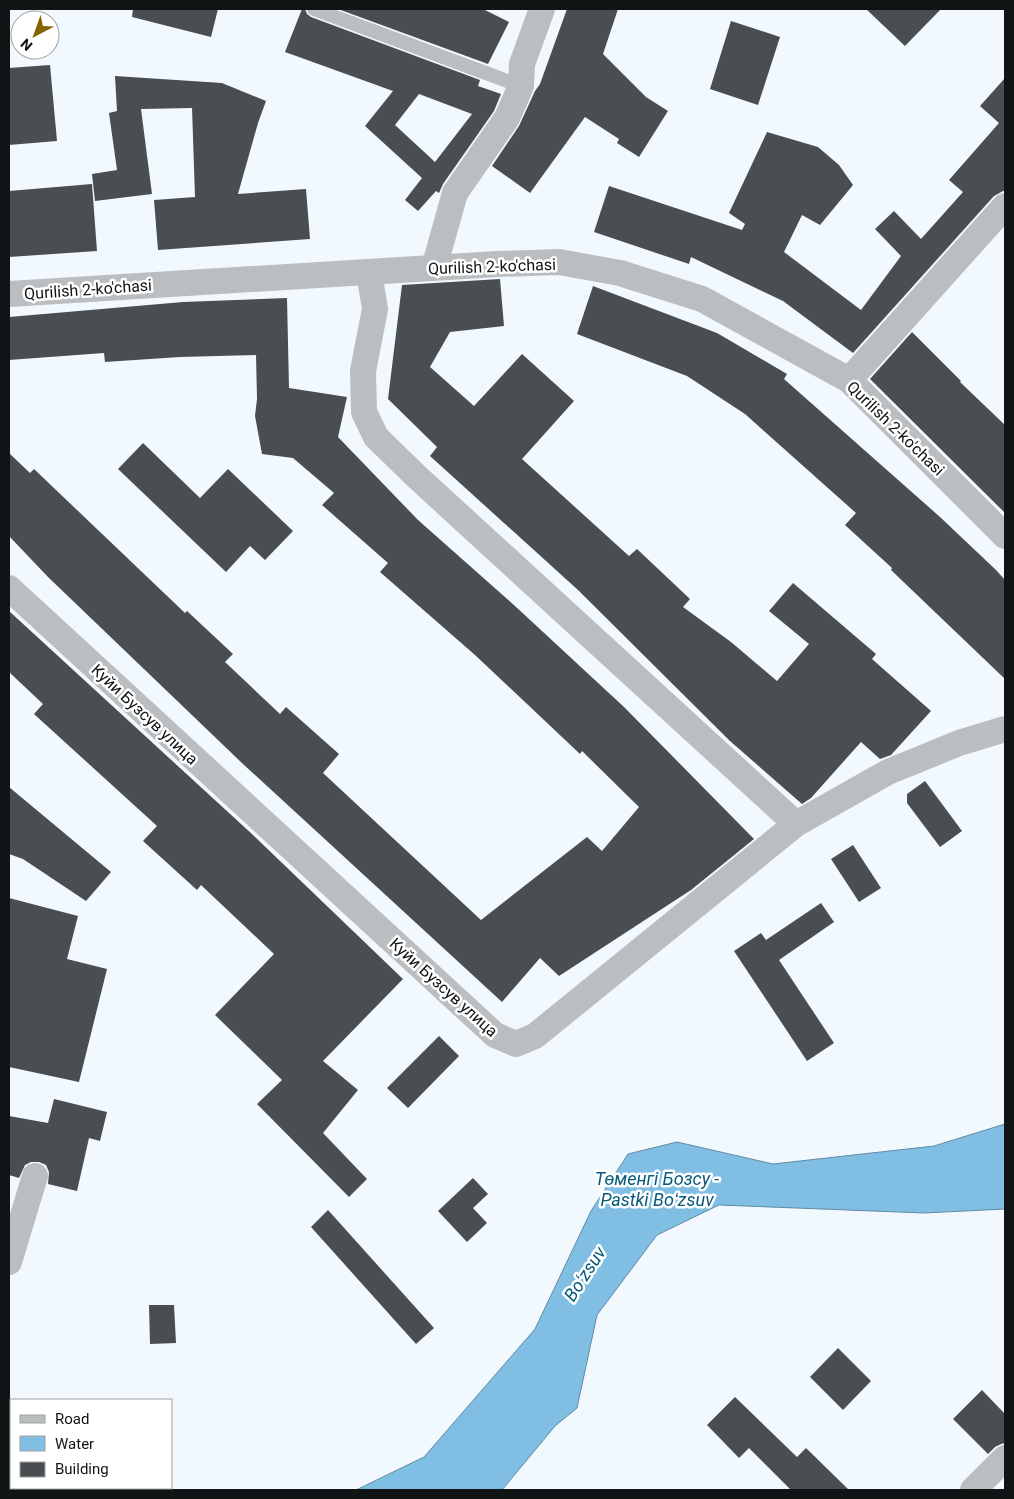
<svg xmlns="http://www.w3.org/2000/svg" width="1014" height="1499" font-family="Roboto,sans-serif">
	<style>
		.water { fill: #80bee3; stroke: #5f8ba5 }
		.building { fill: #484e52; fill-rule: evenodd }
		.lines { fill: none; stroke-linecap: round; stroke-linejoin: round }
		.service { stroke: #bbbec0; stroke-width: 14 }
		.minor { stroke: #bbbec0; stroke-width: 26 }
		.labels { text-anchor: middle; stroke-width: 5; stroke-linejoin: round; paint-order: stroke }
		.street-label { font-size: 16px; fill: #111415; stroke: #fff }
		.water-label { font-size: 18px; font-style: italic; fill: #08597c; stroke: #fff }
	</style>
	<rect width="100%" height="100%" fill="#f2f9fe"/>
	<path class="water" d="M 1005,1124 L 1005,1209 L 924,1213 L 719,1205 L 657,1235 L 597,1315 L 577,1408 L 555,1426 L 502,1490 L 356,1490 L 424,1457 L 535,1329 L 591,1211 L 628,1154 L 677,1142 L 773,1164 L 934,1146 Z
		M 11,1440 L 11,1488 L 161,1488 L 163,1490 L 9,1490 L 9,1441 Z"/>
	<path class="building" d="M 133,9 L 218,9 L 211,37 L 132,17 Z
		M 302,9 L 305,9 L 307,14 L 311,17 L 480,80 L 478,86 L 501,94 L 494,111 L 443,184 L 439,193 L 436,191 L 418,211 L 405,200 L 422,178 L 365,126 L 393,91 L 285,52 ZM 419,94 L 472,114 L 435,162 L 395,125 Z
		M 338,9 L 483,9 L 509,22 L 488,64 Z
		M 567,9 L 618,9 L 603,54 L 646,97 L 668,111 L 639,157 L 617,143 L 619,139 L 585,117 L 530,193 L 492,166 L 519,126 L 535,91 L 540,84 Z
		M 866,9 L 941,9 L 905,46 Z
		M 731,21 L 780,37 L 758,105 L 710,89 Z
		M 50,65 L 57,141 L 9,145 L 9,68 Z
		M 115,76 L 222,83 L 266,101 L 258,123 L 238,194 L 306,189 L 310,239 L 158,250 L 154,200 L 195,197 L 192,108 L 141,109 L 152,194 L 95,201 L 92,174 L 117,170 L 109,113 L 117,111 Z
		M 1005,78 L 1005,190 L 994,196 L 853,353 L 783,301 L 691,257 L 689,264 L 594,232 L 609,186 L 742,230 L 745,224 L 729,213 L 767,132 L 818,147 L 839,165 L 853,185 L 820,225 L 802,215 L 784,252 L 861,310 L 901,256 L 875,229 L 894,211 L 921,239 L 963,192 L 949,180 L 999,123 L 980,106 Z
		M 92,184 L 97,251 L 9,257 L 9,191 Z
		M 500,279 L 504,326 L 450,332 L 430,367 L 474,406 L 522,354 L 574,401 L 522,459 L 629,556 L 637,549 L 690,599 L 683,607 L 731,642 L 777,681 L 809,644 L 769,611 L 793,583 L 876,654 L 872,659 L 931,711 L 891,755 L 880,759 L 861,742 L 811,798 L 802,804 L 730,741 L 578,590 L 430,456 L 437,447 L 388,399 L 402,285 Z
		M 593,286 L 717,333 L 787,374 L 784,379 L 940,517 L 996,570 L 1005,580 L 1005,679 L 891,570 L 892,568 L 845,525 L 856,513 L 745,414 L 687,376 L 577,334 Z
		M 287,298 L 289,388 L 347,397 L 338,437 L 418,520 L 515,606 L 624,707 L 754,839 L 691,890 L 559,976 L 540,958 L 502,1002 L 243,764 L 48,577 L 9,536 L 9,453 L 30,473 L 34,469 L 185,613 L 187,611 L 233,654 L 225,662 L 280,714 L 286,707 L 339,754 L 323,773 L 481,920 L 587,837 L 602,851 L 639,807 L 582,751 L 580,754 L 475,655 L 380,572 L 388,563 L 322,505 L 334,493 L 293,458 L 262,454 L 255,416 L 257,399 L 256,355 L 180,357 L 105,362 L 104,353 L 9,360 L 9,317 L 183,302 Z
		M 912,332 L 961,381 L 960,382 L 1005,425 L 1005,513 L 870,379 Z
		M 143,443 L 200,498 L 228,469 L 293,531 L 265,560 L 250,546 L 226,572 L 118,469 Z
		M 9,611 L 253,835 L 403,979 L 323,1061 L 358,1090 L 323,1133 L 367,1179 L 349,1197 L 257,1104 L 282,1080 L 215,1015 L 274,954 L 201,885 L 197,890 L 143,841 L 157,826 L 34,714 L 43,704 L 9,672 Z
		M 925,781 L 962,831 L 940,847 L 907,803 L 907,794 Z
		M 9,787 L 111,872 L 86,901 L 23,859 L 9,854 Z
		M 853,845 L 881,888 L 859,902 L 831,859 Z
		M 9,898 L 78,916 L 67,959 L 107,969 L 79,1082 L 9,1067 Z
		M 821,903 L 834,922 L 779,960 L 834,1043 L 807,1061 L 734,951 L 761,933 L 766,940 Z
		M 439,1036 L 459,1056 L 408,1108 L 387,1088 Z
		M 54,1099 L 107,1112 L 100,1141 L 89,1138 L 77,1191 L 48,1184 L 49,1172 L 46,1165 L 39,1162 L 31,1162 L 25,1165 L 19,1178 L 9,1175 L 9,1116 L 48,1123 Z
		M 473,1178 L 488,1194 L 473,1208 L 487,1223 L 467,1242 L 438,1211 Z
		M 328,1210 L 434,1328 L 416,1344 L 311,1227 Z
		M 149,1305 L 174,1305 L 176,1343 L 150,1344 Z
		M 838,1348 L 871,1381 L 843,1410 L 810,1377 Z
		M 982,1390 L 1005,1414 L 1005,1443 L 1001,1444 L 995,1447 L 988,1454 L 953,1419 Z
		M 735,1397 L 797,1457 L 806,1448 L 849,1490 L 791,1490 L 749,1448 L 739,1458 L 707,1425 Z"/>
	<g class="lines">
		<path class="service" d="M 314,9 L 521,86"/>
		<path class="minor" d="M 434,268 L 455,193 L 507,118 L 521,86 L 522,64 L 542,9
			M 369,272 L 375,309 L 363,371 L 364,412 L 376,437 L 416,476 L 796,824
			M 9,294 L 497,264 L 559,262 L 620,273 L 702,299 L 849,380 L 1005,536
			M 849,380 L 1005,206
			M 9,588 L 495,1035 L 516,1044 L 535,1036 L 796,824 L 888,772 L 959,743 L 1005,729
			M 9,1262 L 35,1176
			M 973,1490 L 1005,1458"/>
	</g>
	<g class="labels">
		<g class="street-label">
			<text transform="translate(492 266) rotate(-2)" y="6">Qurilish 2-ko'chasi</text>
			<text transform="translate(88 289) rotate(-4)" y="6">Qurilish 2-ko'chasi</text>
			<text transform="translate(896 428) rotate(44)" y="6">Qurilish 2-ko'chasi</text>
			<text transform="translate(145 714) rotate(43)" y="6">Куйи Бузсув улица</text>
			<text transform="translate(444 987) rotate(42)" y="6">Куйи Бузсув улица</text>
		</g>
		<g class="water-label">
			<text x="657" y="1185">Төменгі Бозсу -<tspan x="657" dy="21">Pastki Boʻzsuv</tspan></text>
			<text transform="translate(585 1274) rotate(-57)" y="6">Boʻzsuv</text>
		</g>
	</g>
	<rect width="1014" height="1499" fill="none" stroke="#111415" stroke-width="20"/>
	<rect x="10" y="1399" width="162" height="90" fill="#ffffff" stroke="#a0a1a1"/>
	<rect x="20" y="1415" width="25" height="8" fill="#bbbec0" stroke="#a0a1a1"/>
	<text x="55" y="1424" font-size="15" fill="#111415">Road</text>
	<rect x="20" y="1436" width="25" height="15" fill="#80bee3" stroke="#a0a1a1"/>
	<text x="55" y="1449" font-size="15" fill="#111415">Water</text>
	<rect x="20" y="1462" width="25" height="15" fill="#484e52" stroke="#a0a1a1"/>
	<text x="55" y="1474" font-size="15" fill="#111415">Building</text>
	<g transform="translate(35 35) rotate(221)"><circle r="24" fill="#ffffff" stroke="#a0a1a1"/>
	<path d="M0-4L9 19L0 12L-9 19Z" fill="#866400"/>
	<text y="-8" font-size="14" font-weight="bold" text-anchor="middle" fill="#111415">N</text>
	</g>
</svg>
